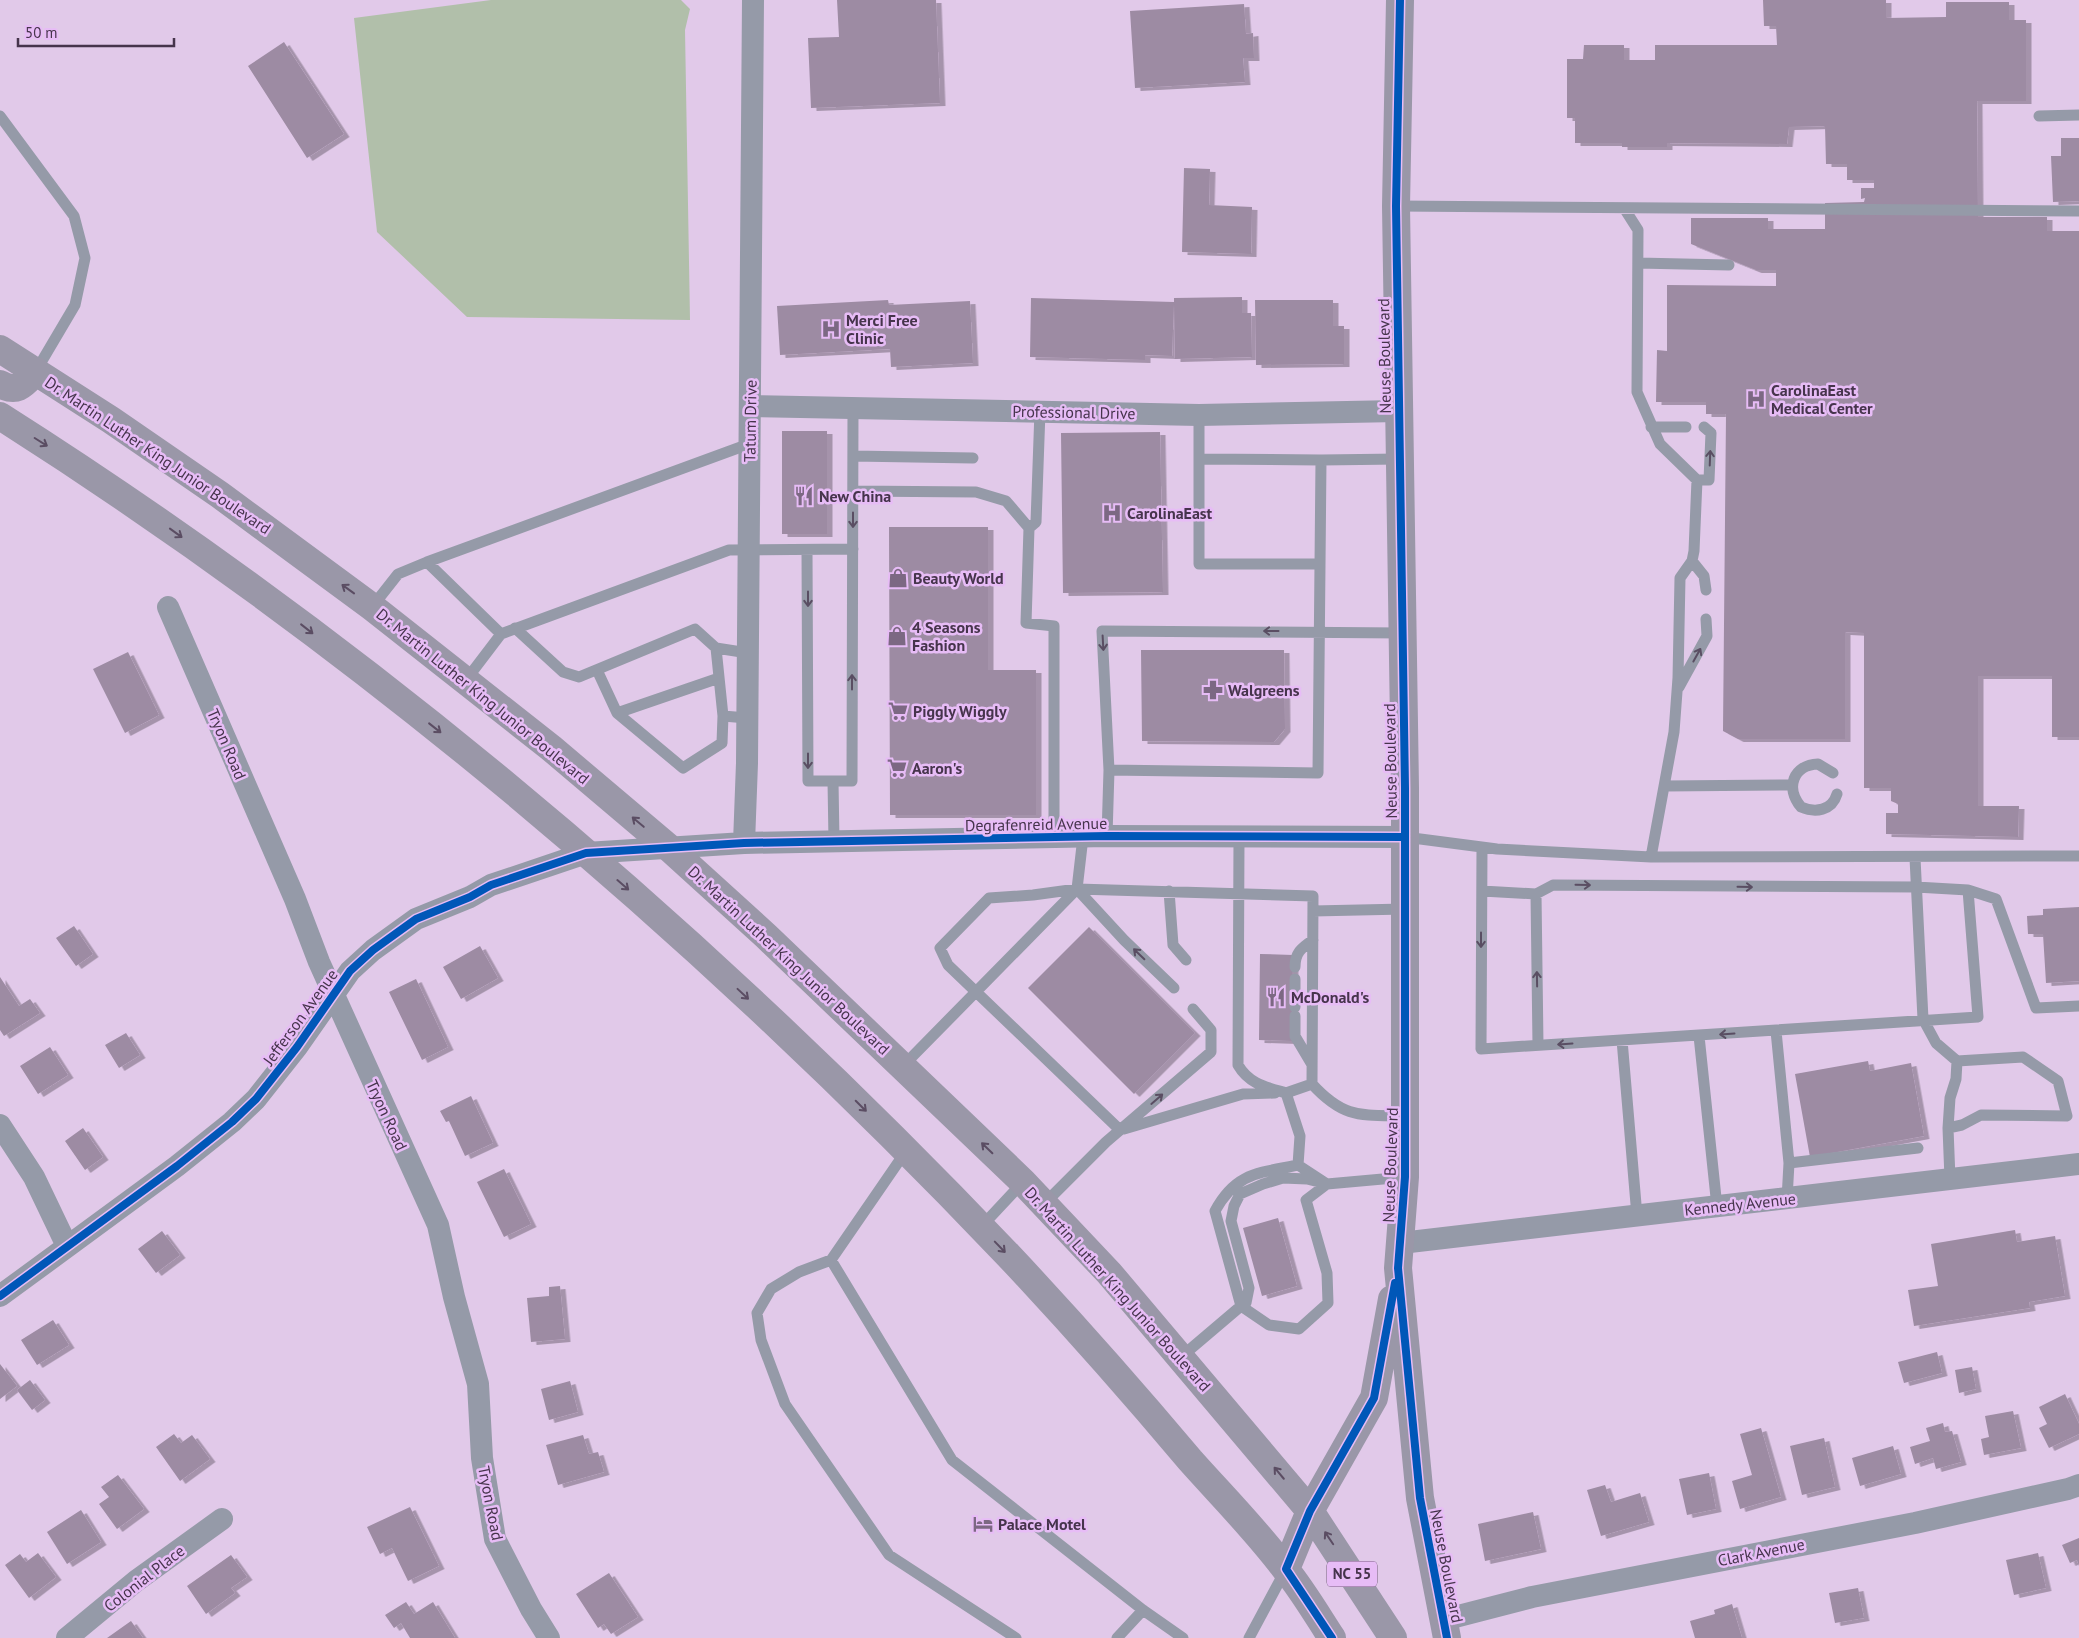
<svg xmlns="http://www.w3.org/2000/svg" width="2079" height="1638" font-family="'PT Sans',sans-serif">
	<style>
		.green { fill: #b1bfaa }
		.building { fill: #9d8ba3; filter: url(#shadow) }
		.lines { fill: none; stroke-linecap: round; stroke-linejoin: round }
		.service { stroke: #959aa8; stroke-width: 11 }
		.minor { stroke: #959aa8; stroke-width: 22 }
		.primary { stroke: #9a97a8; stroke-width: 28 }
		.cycleway-casing { stroke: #e7bcf6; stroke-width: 11 }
		.cycleway { stroke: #0057b8; stroke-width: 8 }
		.oneway { stroke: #5b4d63 }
		.oneway2 { stroke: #5a4e63 }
		.labels { text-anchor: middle; stroke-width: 5; stroke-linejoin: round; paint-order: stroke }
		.shield { fill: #e7bcf6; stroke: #765d7f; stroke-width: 1 }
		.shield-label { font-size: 15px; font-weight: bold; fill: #46344c }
		.poi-label { font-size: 16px; font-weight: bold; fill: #46344c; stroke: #e7bcf6; text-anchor: start }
		.street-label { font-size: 16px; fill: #46344c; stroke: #e7bcf6 }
	</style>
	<defs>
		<filter id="shadow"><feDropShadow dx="5.5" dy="3" stdDeviation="0" flood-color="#0004"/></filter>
	</defs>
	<rect width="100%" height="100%" fill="#e1c9e9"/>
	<path class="green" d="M 491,0 L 681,0 L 690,9 L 685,30 L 690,320 L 467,317 L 377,232 L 354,18 Z"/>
	<path class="building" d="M 837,0 L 936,0 L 940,103 L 811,108 L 808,38 L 839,37 Z
		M 1763,0 L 1886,0 L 1886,18 L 1946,17 L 1946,2 L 2009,2 L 2009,20 L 2026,20 L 2026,101 L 1977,101 L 1978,217 L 2047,217 L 2047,231 L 2079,231 L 2079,737 L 2052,737 L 2052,676 L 1978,676 L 1978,806 L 2019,806 L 2018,837 L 1886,834 L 1886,813 L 1898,813 L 1898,804 L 1891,801 L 1891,788 L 1864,788 L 1864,633 L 1845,632 L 1845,739 L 1738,739 L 1723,731 L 1726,414 L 1706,414 L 1706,402 L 1656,402 L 1657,350 L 1667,351 L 1667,285 L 1776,286 L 1776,270 L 1756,270 L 1691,244 L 1691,218 L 1768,218 L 1768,229 L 1825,229 L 1825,203 L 1864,202 L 1865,198 L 1861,199 L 1861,188 L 1874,188 L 1874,180 L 1847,180 L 1847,164 L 1826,164 L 1825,126 L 1789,127 L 1787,144 L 1667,143 L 1667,147 L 1622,147 L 1622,143 L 1575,143 L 1575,118 L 1567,118 L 1567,59 L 1583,59 L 1584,45 L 1624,45 L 1624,60 L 1655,60 L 1655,45 L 1777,45 L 1776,26 L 1764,26 Z
		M 1244,4 L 1246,34 L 1253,33 L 1254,58 L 1243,58 L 1245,82 L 1135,88 L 1130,11 Z
		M 284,42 L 344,134 L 307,158 L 248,66 Z
		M 2061,138 L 2079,138 L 2079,201 L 2053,202 L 2051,156 L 2061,156 Z
		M 1184,168 L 1210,169 L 1209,205 L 1252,207 L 1251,254 L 1182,252 Z
		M 1242,297 L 1242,313 L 1251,313 L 1252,357 L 1175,359 L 1174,304 L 1172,356 L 1145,355 L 1145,360 L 1030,357 L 1031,298 L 1174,302 L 1174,298 Z
		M 888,300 L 889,305 L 970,301 L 973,363 L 891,367 L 890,349 L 780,355 L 777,306 Z
		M 1255,300 L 1333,300 L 1333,326 L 1344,326 L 1344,364 L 1256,365 Z
		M 782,431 L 827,431 L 827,534 L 782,534 Z
		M 1160,432 L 1163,592 L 1063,593 L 1061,433 Z
		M 889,527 L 988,527 L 988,670 L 1036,670 L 1036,815 L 890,815 Z
		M 1141,650 L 1284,650 L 1285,729 L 1274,742 L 1142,741 Z
		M 128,652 L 159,715 L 125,733 L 93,669 Z
		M 2079,907 L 2079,981 L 2046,983 L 2043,934 L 2028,934 L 2027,916 L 2043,915 L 2043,909 Z
		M 74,926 L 93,954 L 76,966 L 56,938 Z
		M 1089,927 L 1195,1033 L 1134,1094 L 1028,988 Z
		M 480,946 L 498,978 L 461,999 L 443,967 Z
		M 1260,954 L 1293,955 L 1292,1041 L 1259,1040 Z
		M 0,977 L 19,1006 L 30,999 L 40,1013 L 4,1036 L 0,1030 Z
		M 416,979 L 448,1047 L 422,1060 L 389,992 Z
		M 126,1033 L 140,1055 L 119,1068 L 105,1045 Z
		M 50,1047 L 68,1075 L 38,1094 L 20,1066 Z
		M 1868,1061 L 1870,1071 L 1911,1063 L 1924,1136 L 1810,1157 L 1795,1074 Z
		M 471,1096 L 493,1143 L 465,1156 L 449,1121 L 446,1122 L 440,1111 Z
		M 83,1128 L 103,1157 L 85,1170 L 65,1141 Z
		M 504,1169 L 531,1224 L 504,1237 L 477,1182 Z
		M 1278,1218 L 1297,1286 L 1262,1296 L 1243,1228 Z
		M 2015,1230 L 2017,1242 L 2055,1236 L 2065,1296 L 2029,1302 L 2030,1308 L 1914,1326 L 1908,1290 L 1938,1286 L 1931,1244 Z
		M 162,1231 L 180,1255 L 156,1273 L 138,1249 Z
		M 560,1286 L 565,1339 L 531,1342 L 527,1298 L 549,1296 L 549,1287 Z
		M 53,1320 L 69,1345 L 37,1365 L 21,1340 Z
		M 1937,1352 L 1942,1373 L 1904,1383 L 1898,1362 Z
		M 0,1364 L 17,1386 L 0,1399 Z
		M 1972,1367 L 1976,1389 L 1959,1393 L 1955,1370 Z
		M 30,1380 L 45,1400 L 32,1410 L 17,1390 Z
		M 570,1381 L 578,1412 L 549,1420 L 541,1389 Z
		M 2065,1394 L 2079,1424 L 2079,1434 L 2049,1448 L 2039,1428 L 2047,1424 L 2039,1407 Z
		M 2013,1411 L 2021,1448 L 1984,1455 L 1981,1439 L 1989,1437 L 1985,1416 Z
		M 1943,1423 L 1945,1432 L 1952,1431 L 1961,1462 L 1936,1469 L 1933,1458 L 1915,1464 L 1910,1447 L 1930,1441 L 1926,1428 Z
		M 1761,1428 L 1781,1497 L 1740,1509 L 1732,1481 L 1752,1475 L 1740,1434 Z
		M 174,1434 L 181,1443 L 192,1435 L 210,1459 L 180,1481 L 156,1447 Z
		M 583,1435 L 589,1454 L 598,1452 L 604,1472 L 558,1485 L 546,1445 Z
		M 1824,1438 L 1835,1487 L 1802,1495 L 1790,1446 Z
		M 1893,1446 L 1901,1474 L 1860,1486 L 1852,1458 Z
		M 1709,1473 L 1716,1509 L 1687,1515 L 1679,1479 Z
		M 118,1475 L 144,1509 L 117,1529 L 99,1504 L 109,1497 L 101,1487 Z
		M 1605,1485 L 1611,1502 L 1640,1493 L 1649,1522 L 1601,1536 L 1587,1490 Z
		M 410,1507 L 439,1566 L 408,1581 L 392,1548 L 380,1554 L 367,1527 Z
		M 81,1510 L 101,1542 L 67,1564 L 47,1532 Z
		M 1533,1512 L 1541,1549 L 1485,1561 L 1478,1524 Z
		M 2079,1538 L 2079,1566 L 2077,1560 L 2070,1563 L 2062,1545 Z
		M 38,1553 L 56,1577 L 29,1598 L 5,1565 L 20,1554 L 26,1562 Z
		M 2038,1553 L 2046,1588 L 2014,1595 L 2006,1560 Z
		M 231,1555 L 247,1577 L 231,1588 L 235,1593 L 206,1614 L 187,1586 Z
		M 609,1573 L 638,1617 L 611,1634 L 604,1624 L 598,1628 L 576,1594 Z
		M 1858,1588 L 1864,1618 L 1835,1623 L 1829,1593 Z
		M 406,1602 L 414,1614 L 433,1602 L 455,1638 L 410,1638 L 401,1623 L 394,1628 L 385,1615 Z
		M 1732,1604 L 1742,1638 L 1695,1638 L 1690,1621 L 1715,1614 L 1714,1610 Z
		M 131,1621 L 143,1638 L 107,1638 Z"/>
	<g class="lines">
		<path class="service" d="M 0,116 L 74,216 L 85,258 L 75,305 L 36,371
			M 2039,116 L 2079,115
			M 1396,206 L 2079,211
			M 1624,208 L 1638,230 L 1637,392 L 1660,444 L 1697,480 L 1709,480 L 1711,433 L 1704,427
			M 1638,263 L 1729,265
			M 1651,427 L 1686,427
			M 853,456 L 973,458
			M 1199,459 L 1199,564 L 1320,564
			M 1321,460 L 1399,459
			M 853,491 L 976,492 L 1006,501 L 1029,528 L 1026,623 L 1054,626 L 1054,838
			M 1029,528 L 1036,522 L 1040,411
			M 807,550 L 808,781 L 852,781 L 853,408
			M 1692,561 L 1704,576 L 1706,590
			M 427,562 L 749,444
			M 372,607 L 398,574 L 427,562 L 501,634 L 729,550 L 853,549
			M 515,628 L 563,672 L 579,677 L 695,629 L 716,648 L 748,653
			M 716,648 L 723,716
			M 597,670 L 617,713 L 683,768 L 722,743 L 723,716 L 747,718
			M 466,680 L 501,634
			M 1679,687 L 1707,636 L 1706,619
			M 617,713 L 719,678
			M 1109,770 L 1102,631 L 1403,633
			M 1833,773 L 1818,764 C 1793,765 1785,788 1801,807 C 1815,813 1832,811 1837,794
			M 833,781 L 834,841
			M 1665,786 L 1791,785
			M 1107,836 L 1109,770 L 1318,773 L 1321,460 L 1199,459 L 1199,415
			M 1405,837 L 1497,849 L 1651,857 L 2079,856
			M 1239,838 L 1238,1065 C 1249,1084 1266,1087 1286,1093
			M 1651,857 L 1674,732 L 1678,678 L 1680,578 L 1692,561 L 1694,551 L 1697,480
			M 1915,858 L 1923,1019 L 1936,1043 L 1957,1061 L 2023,1057 L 2058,1081 L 2067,1116 L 1981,1115 L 1962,1125 L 1948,1128 L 1950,1179
			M 1077,889 L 1124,940 L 1174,988
			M 1968,890 L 1996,899 L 2036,1008 L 2079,1006
			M 1169,891 L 1173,945 L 1186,960
			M 1482,891 L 1536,894 L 1553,885 L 1916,887 L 1968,890 L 1978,1017 L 1481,1049 L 1482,847
			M 1536,894 L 1538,1045
			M 1313,911 L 1405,909
			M 1295,967 C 1295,953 1301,948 1313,940
			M 1295,1007 L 1295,979
			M 1295,1016 L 1295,1036 L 1311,1063
			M 1776,1031 L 1789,1163 L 1918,1148
			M 1699,1036 L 1717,1207
			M 1622,1040 L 1637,1216
			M 903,1066 L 1077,889 L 1083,837
			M 1948,1128 L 1950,1098 L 1956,1079 L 1957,1061
			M 1124,1129 L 1243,1094 L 1275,1093
			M 1120,1130 L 948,965 L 940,948 L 989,898 L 1033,895 L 1077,889 L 1313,896 L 1312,1084 C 1344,1119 1361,1115 1405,1116
			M 906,1151 L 831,1260 L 952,1460 L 1143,1610 L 1183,1638
			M 1298,1165 L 1300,1136 L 1286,1093 L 1312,1084
			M 1283,1178 L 1307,1179 L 1327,1184 L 1306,1200 L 1327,1273 L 1328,1303 L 1299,1329 L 1269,1325 L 1241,1306 L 1246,1303 L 1249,1288 L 1231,1221 L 1234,1206 L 1240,1194 L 1263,1184 Z
			M 1787,1199 L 1789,1163
			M 1044,1204 L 1106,1142 L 1211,1052 L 1211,1030 L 1193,1009
			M 981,1227 L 1023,1182
			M 831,1260 L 799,1272 L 771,1289 L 757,1313 L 761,1340 L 785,1404 L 889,1555 L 1016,1638
			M 1181,1357 L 1241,1306 L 1215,1211 C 1236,1172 1259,1173 1298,1165 L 1327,1184 L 1405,1177
			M 1117,1638 L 1143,1610
			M 1249,1638 L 1285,1571"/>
		<path class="minor" d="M 750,406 L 1199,415 L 1398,411
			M 168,607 L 295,899 L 319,962 L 438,1225 L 454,1297 L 478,1384 L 482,1458 L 495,1539 L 531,1609 L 549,1638
			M 744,843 L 747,763 L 753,0
			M 0,1125 L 34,1177 L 67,1246
			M 1401,1243 L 2079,1164
			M 0,1296 L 177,1166 L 232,1122 L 256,1099 L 297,1047 L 350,971 L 373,950 L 416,919 L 470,897 L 491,885 L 586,853 L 744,843 L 1107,836 L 1405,837
			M 1443,1620 L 1532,1597 L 1915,1523 L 2068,1489 L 2079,1485
			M 67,1638 L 136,1581 L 222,1519"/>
		<path class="primary" d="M 1400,0 L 1396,206 L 1405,788 L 1405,1177 L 1398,1268 L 1420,1498 L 1447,1638
			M 0,349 L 111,420 L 220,495 L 372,607 L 551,748 L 668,847 L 766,936 L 1023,1182 L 1109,1273 L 1310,1511 L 1393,1638
			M 0,384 C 18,394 24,384 36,371
			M 0,416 C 370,651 706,938 1008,1255 C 1071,1322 1131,1390 1190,1460 C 1222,1496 1257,1531 1286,1570 C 1303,1591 1317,1615 1332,1638
			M 1286,1569 L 1310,1511 L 1374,1398 L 1392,1299"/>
		<defs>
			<path id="cycleway" d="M 1400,0 L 1396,206 L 1405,788 L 1405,1177 L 1398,1268 L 1420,1498 L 1447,1638
				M 0,1296 L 177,1166 L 232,1122 L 256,1099 L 297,1047 L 350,971 L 373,950 L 416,919 L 470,897 L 491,885 L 586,853 L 744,843 L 1107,836 L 1405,837
				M 1332,1638 L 1286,1569 L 1310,1511 L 1374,1398 L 1395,1283"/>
		</defs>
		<use href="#cycleway" class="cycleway-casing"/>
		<use href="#cycleway" class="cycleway"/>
	</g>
	<defs><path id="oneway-shaft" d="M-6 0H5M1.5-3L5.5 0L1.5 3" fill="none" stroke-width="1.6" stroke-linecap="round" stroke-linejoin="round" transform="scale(1.25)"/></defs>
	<g class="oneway">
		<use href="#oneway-shaft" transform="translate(41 442) rotate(32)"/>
		<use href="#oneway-shaft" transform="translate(176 533) rotate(36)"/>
		<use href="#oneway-shaft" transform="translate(348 589) rotate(-144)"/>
		<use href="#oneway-shaft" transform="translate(307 629) rotate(38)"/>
		<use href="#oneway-shaft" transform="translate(435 728) rotate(38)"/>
		<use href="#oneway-shaft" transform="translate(638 822) rotate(-140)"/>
		<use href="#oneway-shaft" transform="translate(623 885) rotate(41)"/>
		<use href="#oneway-shaft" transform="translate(743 994) rotate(43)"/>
		<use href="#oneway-shaft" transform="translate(861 1106) rotate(45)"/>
		<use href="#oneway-shaft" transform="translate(987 1148) rotate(-136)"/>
		<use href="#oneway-shaft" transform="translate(1000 1247) rotate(46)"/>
		<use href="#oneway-shaft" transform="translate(1279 1473) rotate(-130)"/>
		<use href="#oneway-shaft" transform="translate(1329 1538) rotate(-124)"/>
	</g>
	<g class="oneway2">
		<use href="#oneway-shaft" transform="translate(1710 458) rotate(-88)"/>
		<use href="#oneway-shaft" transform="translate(853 520) rotate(90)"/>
		<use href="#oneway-shaft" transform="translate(808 599) rotate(90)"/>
		<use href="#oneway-shaft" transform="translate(1271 631) rotate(-180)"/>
		<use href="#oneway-shaft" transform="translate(1103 643) rotate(87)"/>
		<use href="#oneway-shaft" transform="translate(1697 655) rotate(-61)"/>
		<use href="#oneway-shaft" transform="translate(852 682) rotate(-90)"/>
		<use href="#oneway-shaft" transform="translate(808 761) rotate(90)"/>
		<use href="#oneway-shaft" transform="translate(1583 885) rotate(1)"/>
		<use href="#oneway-shaft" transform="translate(1745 887) rotate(1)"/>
		<use href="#oneway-shaft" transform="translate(1481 940) rotate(90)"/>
		<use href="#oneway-shaft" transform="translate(1139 954) rotate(-136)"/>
		<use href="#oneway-shaft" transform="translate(1537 979) rotate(-91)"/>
		<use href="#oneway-shaft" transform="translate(1727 1034) rotate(176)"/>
		<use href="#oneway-shaft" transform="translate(1565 1044) rotate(176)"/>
		<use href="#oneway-shaft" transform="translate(1157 1099) rotate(-41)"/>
	</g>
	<defs>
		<symbol id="hospital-bare" viewBox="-9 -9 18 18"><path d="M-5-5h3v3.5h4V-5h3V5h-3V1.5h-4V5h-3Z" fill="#7c6883" stroke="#e7bcf6" stroke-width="2.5" paint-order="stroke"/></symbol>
		<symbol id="restaurant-bare" viewBox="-9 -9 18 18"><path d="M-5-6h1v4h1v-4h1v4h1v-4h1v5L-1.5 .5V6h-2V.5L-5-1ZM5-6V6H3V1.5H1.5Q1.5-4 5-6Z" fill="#7c6883" stroke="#e7bcf6" stroke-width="2.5" paint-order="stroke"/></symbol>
		<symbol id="shop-bare" viewBox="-9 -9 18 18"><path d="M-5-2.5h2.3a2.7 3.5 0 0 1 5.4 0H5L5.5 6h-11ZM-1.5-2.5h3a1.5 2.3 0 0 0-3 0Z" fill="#7c6883" stroke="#e7bcf6" stroke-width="2.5" paint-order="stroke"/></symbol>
		<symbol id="pharmacy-bare" viewBox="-9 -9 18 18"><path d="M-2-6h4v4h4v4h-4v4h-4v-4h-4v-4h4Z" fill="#7c6883" stroke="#e7bcf6" stroke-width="2.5" paint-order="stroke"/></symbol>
		<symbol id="supermarket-bare" viewBox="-9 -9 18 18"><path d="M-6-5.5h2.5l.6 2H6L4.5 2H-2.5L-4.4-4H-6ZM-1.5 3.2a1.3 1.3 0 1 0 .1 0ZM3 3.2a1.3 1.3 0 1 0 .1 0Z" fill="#7c6883" stroke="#e7bcf6" stroke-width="2.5" paint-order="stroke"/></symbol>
		<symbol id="hotel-bare" viewBox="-9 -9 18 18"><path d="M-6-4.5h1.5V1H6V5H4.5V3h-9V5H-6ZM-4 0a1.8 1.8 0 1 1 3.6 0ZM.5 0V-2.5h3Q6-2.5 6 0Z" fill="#7c6883" stroke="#e7bcf6" stroke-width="2.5" paint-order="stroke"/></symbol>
	</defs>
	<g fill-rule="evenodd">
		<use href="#hospital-bare" x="817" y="315" width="28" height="28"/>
		<use href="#hospital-bare" x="1742" y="385" width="28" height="28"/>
		<use href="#restaurant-bare" x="790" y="482" width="28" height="28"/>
		<use href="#hospital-bare" x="1098" y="499" width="28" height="28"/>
		<use href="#shop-bare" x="884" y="564" width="28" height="28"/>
		<use href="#shop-bare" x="883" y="622" width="28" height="28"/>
		<use href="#pharmacy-bare" x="1199" y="676" width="28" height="28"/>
		<use href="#supermarket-bare" x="884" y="697" width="28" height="28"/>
		<use href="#supermarket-bare" x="883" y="754" width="28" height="28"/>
		<use href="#restaurant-bare" x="1262" y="983" width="28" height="28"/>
		<use href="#hotel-bare" x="969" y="1510" width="28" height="28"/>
	</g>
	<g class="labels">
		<rect class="shield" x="1327" y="1561.5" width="50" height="25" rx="4"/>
		<g class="shield-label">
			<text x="1352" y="1579">NC 55</text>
		</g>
		<g class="poi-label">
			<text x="846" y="326">Merci Free<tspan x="846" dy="18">Clinic</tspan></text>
			<text x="1771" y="396">CarolinaEast<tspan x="1771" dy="18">Medical Center</tspan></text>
			<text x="819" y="502">New China</text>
			<text x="1127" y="519">CarolinaEast</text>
			<text x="913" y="584">Beauty World</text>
			<text x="912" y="633">4 Seasons<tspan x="912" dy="18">Fashion</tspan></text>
			<text x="1228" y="696">Walgreens</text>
			<text x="913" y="717">Piggly Wiggly</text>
			<text x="912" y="774">Aaron's</text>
			<text x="1291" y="1003">McDonald's</text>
			<text x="998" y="1530">Palace Motel</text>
		</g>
		<g class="street-label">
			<text transform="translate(1384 356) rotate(-91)" y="6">Neuse Boulevard</text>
			<text transform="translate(1074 412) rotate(1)" y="6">Professional Drive</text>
			<text transform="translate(750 421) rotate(-89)" y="6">Tatum Drive</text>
			<text transform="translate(158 455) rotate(34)" y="6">Dr. Martin Luther King Junior Boulevard</text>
			<text transform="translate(483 696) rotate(39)" y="6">Dr. Martin Luther King Junior Boulevard</text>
			<text transform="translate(227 744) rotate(67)" y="6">Tryon Road</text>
			<text transform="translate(1390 761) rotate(-91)" y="6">Neuse Boulevard</text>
			<text transform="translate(1036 824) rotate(-1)" y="6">Degrafenreid Avenue</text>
			<text transform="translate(789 960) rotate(43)" y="6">Dr. Martin Luther King Junior Boulevard</text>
			<text transform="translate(300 1017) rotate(-54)" y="6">Jefferson Avenue</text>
			<text transform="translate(387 1115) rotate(65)" y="6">Tryon Road</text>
			<text transform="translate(1390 1165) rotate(-88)" y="6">Neuse Boulevard</text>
			<text transform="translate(1740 1204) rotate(-6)" y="6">Kennedy Avenue</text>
			<text transform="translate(1118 1289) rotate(48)" y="6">Dr. Martin Luther King Junior Boulevard</text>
			<text transform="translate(491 1503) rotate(79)" y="6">Tryon Road</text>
			<text transform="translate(1761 1552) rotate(-11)" y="6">Clark Avenue</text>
			<text transform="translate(1447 1566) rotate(79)" y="6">Neuse Boulevard</text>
			<text transform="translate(144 1578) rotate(-38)" y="6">Colonial Place</text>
		</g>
	</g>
	<path d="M18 38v8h156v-8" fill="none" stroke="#46344c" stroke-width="2.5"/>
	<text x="25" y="38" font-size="15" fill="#46344c" stroke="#e7bcf6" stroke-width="4" paint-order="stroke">50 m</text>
</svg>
